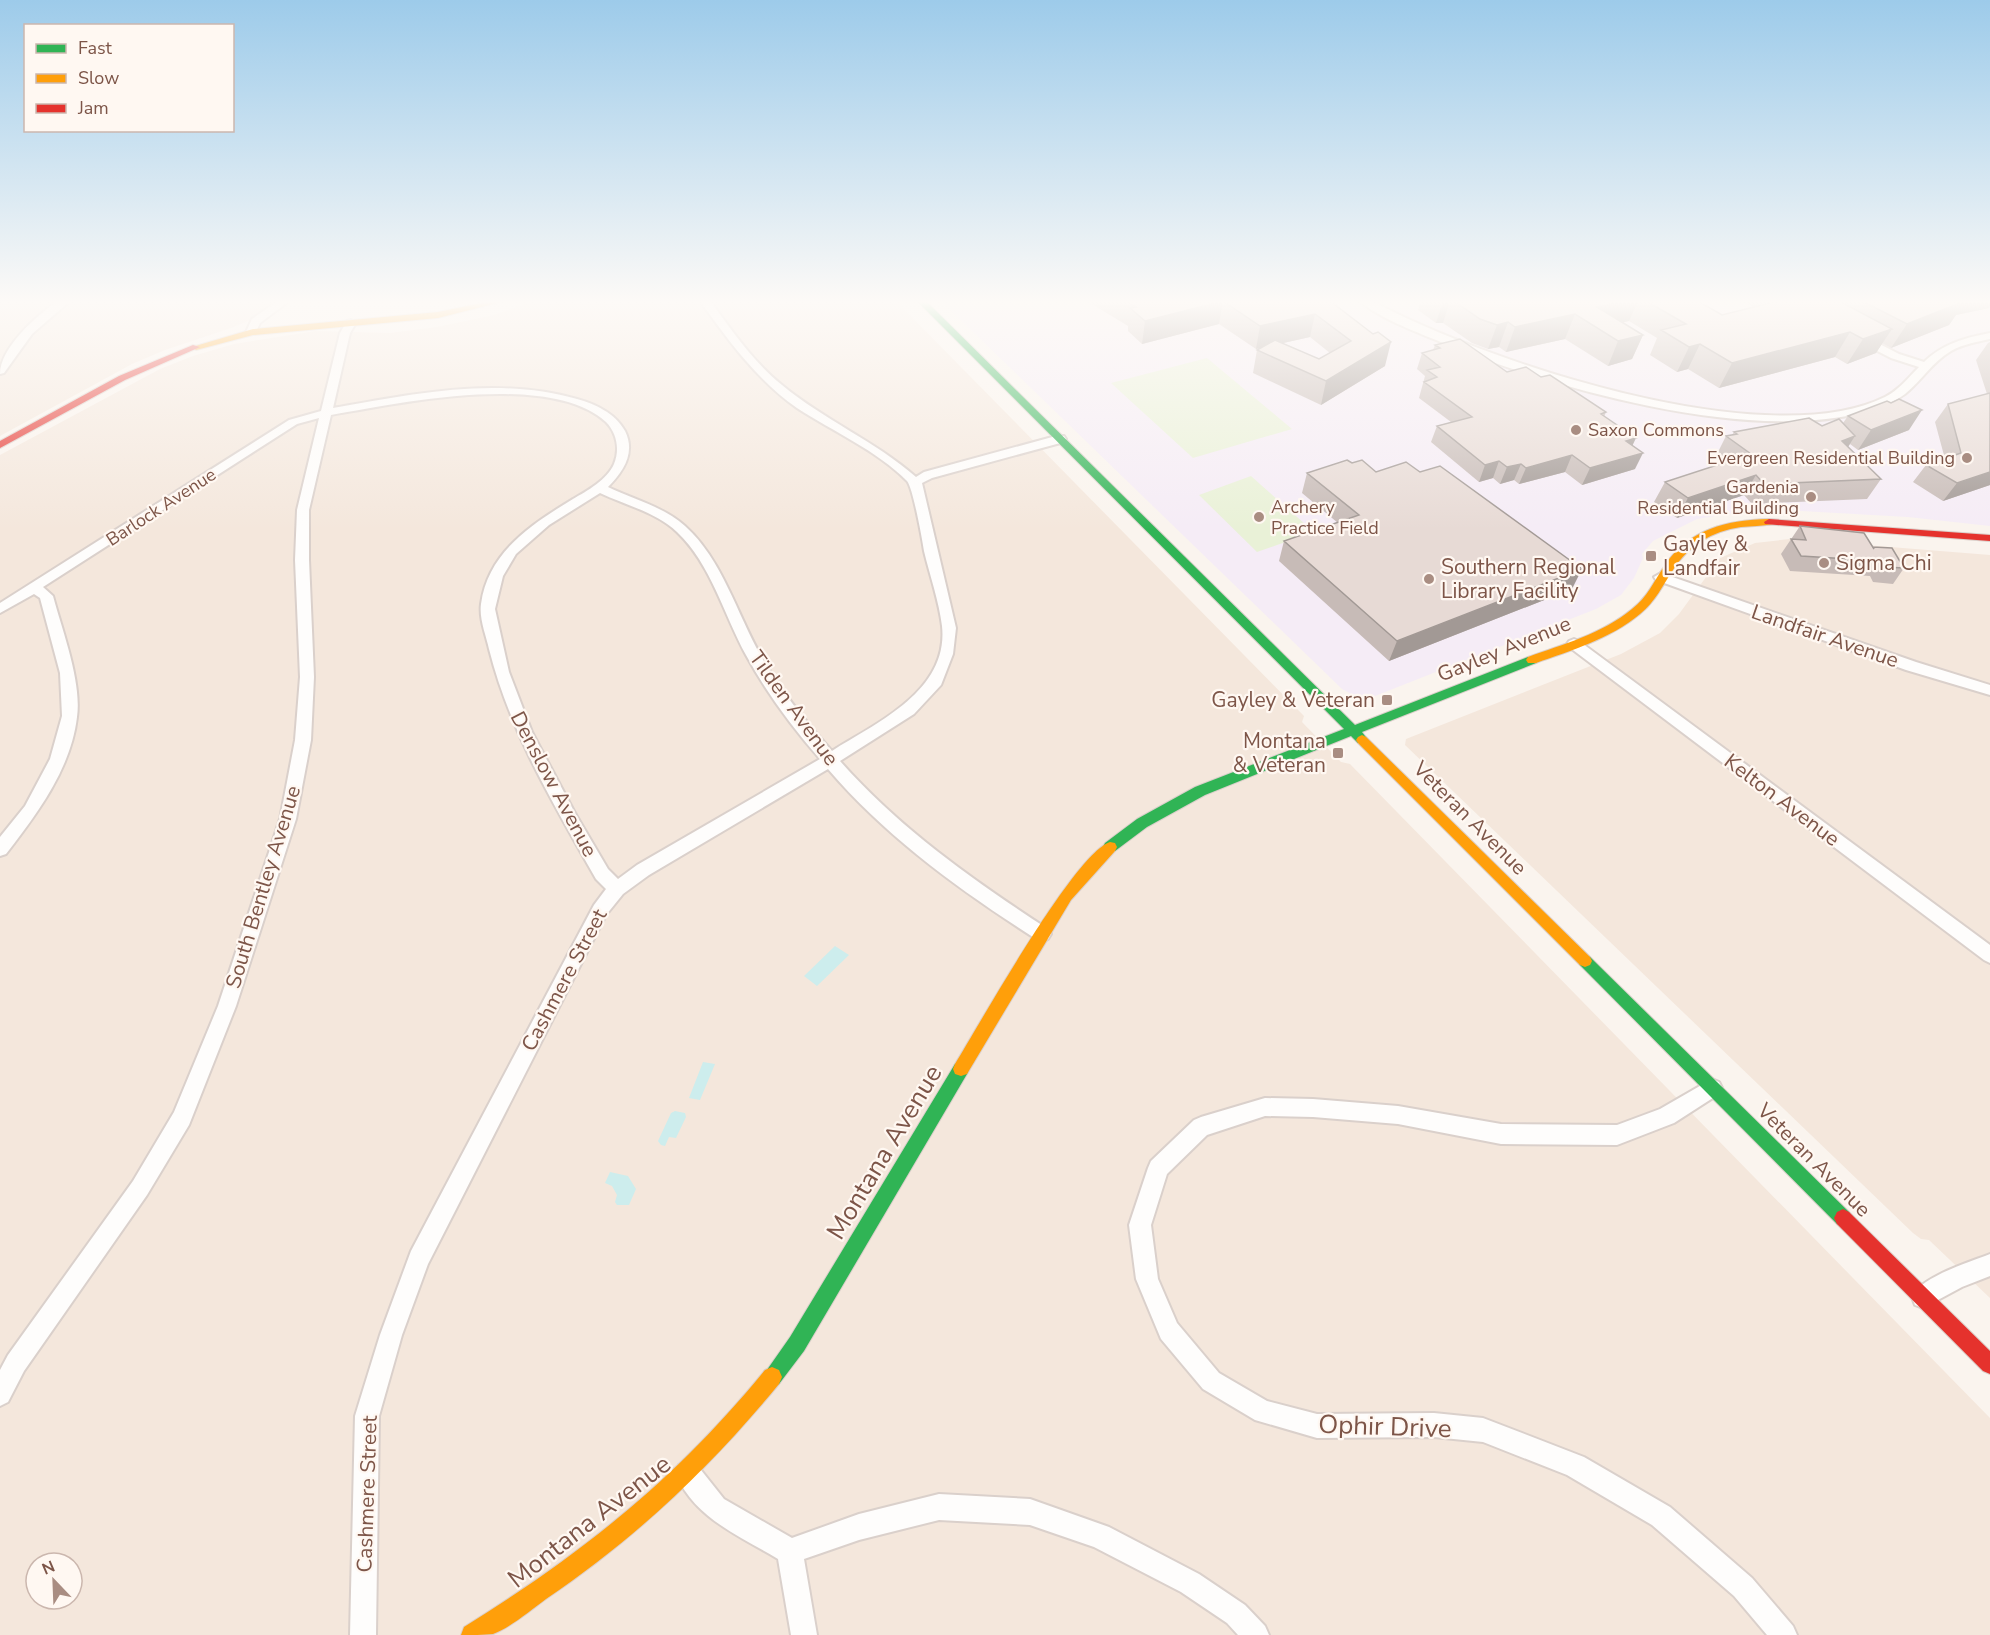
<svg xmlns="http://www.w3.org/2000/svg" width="1990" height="1635" font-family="'Nunito Sans',sans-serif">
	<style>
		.residential { fill: #f4e7dc; fill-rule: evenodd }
		.education { fill: #f5ecf6 }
		.green { fill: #e9f1d7 }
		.water { fill: #cdeded }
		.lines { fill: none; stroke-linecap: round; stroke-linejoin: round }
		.street-casing { stroke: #dad0cb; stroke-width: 4 }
		.fast-casing { stroke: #dbd0cb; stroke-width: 2 }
		.slow-casing { stroke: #dbd0cb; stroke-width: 2 }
		.jam-casing { stroke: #dbd0cb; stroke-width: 2 }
		.street { fill: #fefdfc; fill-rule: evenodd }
		.fast { fill: #30b455; fill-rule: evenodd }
		.slow { fill: #ff9f0a; fill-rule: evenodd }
		.jam { fill: #e5322d; fill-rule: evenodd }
		.wall { fill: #c7bbb7; fill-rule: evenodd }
		.shaded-wall { fill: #a29995 }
		.building { fill: #e7dad5; stroke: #a29995; stroke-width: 1.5 }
		.poi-dot { fill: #a98d82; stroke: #fff8f2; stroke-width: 2 }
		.labels { text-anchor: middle; stroke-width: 4.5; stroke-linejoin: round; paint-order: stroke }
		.far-poi-label { font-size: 18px; fill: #7d5548; stroke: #fff8f2; text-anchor: start }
		.far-street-label { font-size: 18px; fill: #7d5548; stroke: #fff8f2 }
		.poi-label { font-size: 21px; fill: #7d5548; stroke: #fff8f2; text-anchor: start }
		.street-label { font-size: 21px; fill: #7d5548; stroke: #fff8f2 }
		.near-street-label { font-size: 26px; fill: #7d5548; stroke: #fff8f2 }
	</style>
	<rect width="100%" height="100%" fill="#faf4ee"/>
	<path class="residential" d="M 0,301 L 276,301 L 248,321 L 231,328 L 165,350 L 132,364 L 0,436 Z
		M 533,301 L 896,301 L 1304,716 L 1302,722 L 1341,762 L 1350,764 L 1990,1418 L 1990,1635 L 0,1635 L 0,455 L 160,369 L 193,356 L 234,344 L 316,331 L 390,333 L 437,327 L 494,315 ZM 36,1563 L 72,1563 L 72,1599 L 36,1599 Z
		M 1790,539 L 1990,555 L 1990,1298 L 1929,1240 L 1921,1239 L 1913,1233 L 1405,745 L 1406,739 L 1621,654 L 1660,633 L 1679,614 L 1720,558 L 1755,543 Z"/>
	<path class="education" d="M 941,301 L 1990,301 L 1990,526 L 1908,517 L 1783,510 L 1745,511 L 1697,519 L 1653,541 L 1642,554 L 1643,558 L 1634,578 L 1621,595 L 1596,609 L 1375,696 L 1355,696 L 1342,689 Z"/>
	<path class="green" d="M 1207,358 L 1292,429 L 1193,458 L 1111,383 Z
		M 1251,476 L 1314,532 L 1257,552 L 1199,495 Z"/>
	<path class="water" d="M 835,946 L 849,955 L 817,986 L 804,976 Z
		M 703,1062 L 715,1064 L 700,1100 L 689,1098 Z
		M 675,1111 L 685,1113 L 686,1117 L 676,1138 L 669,1137 L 665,1146 L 661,1145 L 658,1141 L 671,1113 Z
		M 610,1172 L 628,1176 L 636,1189 L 629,1205 L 617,1205 L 615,1202 L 617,1195 L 612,1186 L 605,1183 Z"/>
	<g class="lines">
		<defs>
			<path id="street" d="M 58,301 L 70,301 L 32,334 L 4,373 L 0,374 C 0,348 37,315 58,301 Z
				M 278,301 L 289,301 L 260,323 L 255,334 L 247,334 L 246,332 L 252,319 Z
				M 700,301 L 710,301 C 732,330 753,362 782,385 C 824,420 875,441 916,477 L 924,472 L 1056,436 L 1064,436 L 1066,439 L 1064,442 L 932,478 L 922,483 L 956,628 L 953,654 L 941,685 L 914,714 L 840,761 C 899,828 974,881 1048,929 L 1051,934 L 1048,939 L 1042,941 L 1036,939 C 961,891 886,837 828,769 L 649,875 L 623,894 L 606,915 L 428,1264 L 402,1335 L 379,1416 L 376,1635 L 350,1635 L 355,1416 L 380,1335 L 411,1251 L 594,905 L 606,889 L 596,879 C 554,805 510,732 489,649 C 486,635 479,619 481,604 C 488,552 532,524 573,499 C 587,491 607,480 614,464 C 620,450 617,433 606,422 C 549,371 400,403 331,415 L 309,510 L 309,560 L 314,677 L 311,740 L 296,819 L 236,1006 L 189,1125 L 147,1195 L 24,1371 L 8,1402 L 0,1406 L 0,1370 L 8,1355 L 133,1181 L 174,1112 L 218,1006 L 280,819 L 295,740 L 300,677 L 295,560 L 297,510 L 319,418 L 297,424 L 43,587 L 53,596 C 62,630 82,682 77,717 C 71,769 37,814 6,854 L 0,856 L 0,837 L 25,806 L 50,759 L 62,716 L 60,673 L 40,598 L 34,594 L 0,613 L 0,603 L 289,420 L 321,411 L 340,333 L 347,321 L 351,320 L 356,323 L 350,333 L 333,408 C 413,394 497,376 577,399 C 595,404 615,413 625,431 C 636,453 623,472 608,487 C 633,499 664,507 685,526 C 722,559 737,614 761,656 C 780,690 806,722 832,751 C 876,723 949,691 942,626 C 939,601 930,576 924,551 C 922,538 913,488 907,481 C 876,450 834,432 797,408 C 757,380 728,340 700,301 ZM 600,493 C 625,505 656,512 677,532 C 711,564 724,615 746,655 C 766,692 792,727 820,759 L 637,865 L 618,879 L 608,869 L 575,813 L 532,732 L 509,672 L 495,609 L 503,576 L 516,554 L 549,525 Z
				M 1360,301 L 1372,301 C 1484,361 1765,456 1885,397 C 1899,390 1908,378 1919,367 L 1891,358 L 1856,340 L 1856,336 L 1864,336 L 1899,354 L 1924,362 C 1943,344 1964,338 1990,333 L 1990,339 C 1977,342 1963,344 1951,351 C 1932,362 1922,380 1905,394 C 1893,403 1878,408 1864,412 C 1747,444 1546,387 1436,340 C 1414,331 1377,317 1360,301 Z
				M 1661,573 L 1916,662 L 1990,685 L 1990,695 L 1906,670 L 1656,580 L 1654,577 Z
				M 1574,639 L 1579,641 L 1990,945 L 1990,963 L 1984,960 L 1569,647 L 1567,644 L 1569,641 Z
				M 1712,1079 L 1719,1082 L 1722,1088 L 1719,1094 L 1674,1123 L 1617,1145 L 1501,1144 L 1398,1124 L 1313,1117 L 1265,1116 L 1207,1135 L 1167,1174 L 1151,1225 L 1158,1279 L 1177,1323 L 1219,1373 L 1267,1401 L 1317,1414 L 1434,1413 L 1483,1418 L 1584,1457 L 1670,1507 L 1752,1578 L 1793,1626 L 1797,1635 L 1767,1635 L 1734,1596 L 1652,1525 L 1567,1475 L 1483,1442 L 1434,1437 L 1317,1438 L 1255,1420 L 1203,1389 L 1161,1339 L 1136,1279 L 1129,1225 L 1148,1168 L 1151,1161 L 1194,1120 L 1201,1117 L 1265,1098 L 1313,1099 L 1398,1106 L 1501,1124 L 1617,1125 L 1660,1109 Z
				M 1990,1254 L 1990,1276 L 1962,1287 L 1923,1308 L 1915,1305 L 1912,1297 C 1920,1277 1970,1262 1990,1254 Z
				M 688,1462 L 697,1465 L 724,1499 L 792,1538 L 859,1514 L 939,1494 L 1030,1499 L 1109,1527 L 1199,1574 L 1245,1605 L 1265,1626 L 1269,1635 L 1238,1635 L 1227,1623 L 1181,1592 L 1094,1547 L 1030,1525 L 939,1520 L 859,1540 L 804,1559 L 817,1635 L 791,1635 L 778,1559 C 740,1536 694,1518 676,1474 L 679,1465 Z"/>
			<path id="fast" d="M 917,301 L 926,301 L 1355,725 L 1528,657 L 1536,657 L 1538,660 L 1536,663 L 1362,732 L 1368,740 L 1366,743 L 1358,743 L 1351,736 L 1205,795 L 1147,827 L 1115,851 L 1105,851 L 1103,847 L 1105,843 L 1137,819 L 1195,787 L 1344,729 Z
				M 1585,955 L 1590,957 L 1849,1212 L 1852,1218 L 1849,1224 L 1843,1227 L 1837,1224 L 1580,965 L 1578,961 L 1580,957 Z
				M 961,1062 L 967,1064 L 969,1069 L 967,1074 L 804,1351 L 779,1384 L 772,1387 L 765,1384 L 762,1377 L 790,1337 L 955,1064 Z"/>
			<path id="slow" d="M 491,301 L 505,301 L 438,318 L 253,335 L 196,350 L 192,347 L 253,329 L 438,312 Z
				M 1769,519 L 1774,522 L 1773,524 C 1762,526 1751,526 1741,527 C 1712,531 1688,546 1673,570 C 1663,585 1655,602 1640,614 C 1610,639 1572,650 1536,663 L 1528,663 L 1526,660 L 1528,657 C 1563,644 1602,634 1632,609 C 1647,598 1654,581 1665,565 C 1689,529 1727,520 1769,519 Z
				M 1362,735 L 1366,737 L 1590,957 L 1592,961 L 1590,965 L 1585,967 L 1580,965 L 1358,743 L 1356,740 L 1358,737 Z
				M 1110,842 L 1115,843 L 1117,847 L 1115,851 L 1071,900 L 967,1074 L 961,1076 L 955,1074 L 953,1069 L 955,1064 C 979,1025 1075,853 1110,842 Z
				M 772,1367 L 779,1370 L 782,1377 L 779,1384 C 711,1467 635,1539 546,1599 C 531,1610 510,1628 493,1634 C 484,1635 470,1635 461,1635 L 464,1627 C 583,1553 676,1479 765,1370 Z"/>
			<path id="jam" d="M 193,345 L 200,347 L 125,380 L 0,448 L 0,441 L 119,376 Z
				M 1769,519 L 1990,535 L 1990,541 L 1765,524 L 1764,522 Z
				M 1843,1209 L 1849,1212 L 1990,1351 L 1990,1374 L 1983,1371 L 1837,1224 L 1834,1218 L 1837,1212 Z"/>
		</defs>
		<use href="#street" class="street-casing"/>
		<use href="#fast" class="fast-casing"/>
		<use href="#slow" class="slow-casing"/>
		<use href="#jam" class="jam-casing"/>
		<use href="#street" class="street"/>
		<use href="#fast" class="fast"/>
		<use href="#slow" class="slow"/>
		<use href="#jam" class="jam"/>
	</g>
	<path class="wall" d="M 1087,301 L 1330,301 L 1385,366 L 1321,405 L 1253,373 L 1257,350 L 1259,348 L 1256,349 L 1219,324 L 1142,344 L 1128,331 L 1128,326 ZM 1310,337 L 1330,353 L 1319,359 L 1283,343 Z
		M 1421,301 L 1698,301 L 1722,315 L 1754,307 L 1740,301 L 1990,301 L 1990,306 L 1989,308 L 1956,315 L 1949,325 L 1891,348 L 1882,343 L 1876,353 L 1847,364 L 1835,357 L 1719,388 L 1688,369 L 1677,372 L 1650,355 L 1657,338 L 1629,321 L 1623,322 L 1643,335 L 1632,359 L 1608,366 L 1565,339 L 1506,352 L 1499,347 L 1488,349 L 1472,343 L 1443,323 L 1436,323 L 1418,310 Z
		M 1990,342 L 1990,485 L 1943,501 L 1913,482 L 1926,465 L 1945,459 L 1935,422 L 1948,404 L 1987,394 L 1976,360 L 1988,343 Z
		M 1435,345 L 1507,372 L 1541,377 L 1606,412 L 1604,417 L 1632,446 L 1635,469 L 1582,485 L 1565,472 L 1519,484 L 1514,480 L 1500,484 L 1493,478 L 1479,482 L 1431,442 L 1437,426 L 1451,422 L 1419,398 L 1425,376 L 1417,369 L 1422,353 L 1433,350 Z
		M 1848,416 L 1909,430 L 1858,450 L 1850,444 L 1848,447 L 1881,479 L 1867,499 L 1752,504 L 1744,495 L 1677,518 L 1654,502 L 1665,482 L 1725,463 L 1716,456 L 1726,436 L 1732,435 L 1734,432 L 1822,426 L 1843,423 Z
		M 1352,463 L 1376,472 L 1420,472 L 1572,589 L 1389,661 L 1279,561 L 1284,541 L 1338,523 L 1302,493 L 1307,473 Z
		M 1800,526 L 1873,547 L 1904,568 L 1893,584 L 1873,582 L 1870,576 L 1790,571 L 1781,554 Z"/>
	<path class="shaded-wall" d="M 1223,301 L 1219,324 L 1142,344 L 1145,321 Z
		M 1443,301 L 1450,301 L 1443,323 L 1436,323 Z
		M 1623,301 L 1638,301 L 1629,321 L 1598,328 L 1597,307 Z
		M 1947,301 L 1990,301 L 1990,306 L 1989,308 L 1956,315 L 1949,325 L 1891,348 L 1907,324 Z
		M 1315,314 L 1310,337 L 1256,349 L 1260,326 Z
		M 1575,314 L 1565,339 L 1506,352 L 1515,327 Z
		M 1508,322 L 1499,347 L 1488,349 L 1497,325 Z
		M 1892,329 L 1876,353 L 1847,364 L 1863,339 Z
		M 1850,332 L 1835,357 L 1719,388 L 1732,363 Z
		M 1643,335 L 1632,359 L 1608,366 L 1618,341 Z
		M 1391,342 L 1385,366 L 1321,405 L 1326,381 Z
		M 1700,344 L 1688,369 L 1677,372 L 1689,347 Z
		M 1922,410 L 1909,430 L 1858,450 L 1871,430 Z
		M 1855,436 L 1842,456 L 1842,441 Z
		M 1636,438 L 1628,455 L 1626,441 Z
		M 1643,453 L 1635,469 L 1582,485 L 1590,468 Z
		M 1572,455 L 1565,472 L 1519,484 L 1526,468 Z
		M 1499,461 L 1493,478 L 1479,482 L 1485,465 Z
		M 1521,464 L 1514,480 L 1500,484 L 1507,467 Z
		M 1990,472 L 1990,485 L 1943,501 L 1957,483 Z
		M 1756,475 L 1744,495 L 1677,518 L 1688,498 Z
		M 1582,569 L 1572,589 L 1389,661 L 1397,641 Z"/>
	<path class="building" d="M 1126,301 L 1330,301 L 1373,334 L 1378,332 L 1391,342 L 1326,381 L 1257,350 L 1275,340 L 1319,359 L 1351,341 L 1315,314 L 1260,326 L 1223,301 L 1145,321 L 1130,308 L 1136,307 Z
		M 1454,301 L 1623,301 L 1597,307 L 1643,335 L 1618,341 L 1575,314 L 1515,327 L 1508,322 L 1497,325 L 1480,319 Z
		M 1646,301 L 1698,301 L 1722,315 L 1778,301 L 1839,301 L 1892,329 L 1863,339 L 1850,332 L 1732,363 L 1700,344 L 1689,347 L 1661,330 L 1686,324 Z
		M 1862,301 L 1965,301 L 1907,324 Z
		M 1460,339 L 1507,372 L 1526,367 L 1541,377 L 1550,375 L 1606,412 L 1601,414 L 1636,438 L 1626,441 L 1643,453 L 1590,468 L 1572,455 L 1526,468 L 1521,464 L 1507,467 L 1499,461 L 1485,465 L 1437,426 L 1472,417 L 1424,382 L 1437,377 L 1427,370 L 1440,367 L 1422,353 L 1440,348 L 1435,345 Z
		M 1990,393 L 1990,472 L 1957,483 L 1926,465 L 1961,453 L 1948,404 Z
		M 1899,399 L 1922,410 L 1871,430 L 1848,416 L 1887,401 L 1891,403 Z
		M 1809,418 L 1822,426 L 1839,419 L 1855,436 L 1842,441 L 1881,479 L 1764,484 L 1756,475 L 1688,498 L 1665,482 L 1751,454 L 1726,436 L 1737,434 L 1734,432 Z
		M 1347,460 L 1352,463 L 1362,460 L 1376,472 L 1406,462 L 1420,472 L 1440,466 L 1582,569 L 1397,641 L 1284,541 L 1359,515 L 1307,473 Z
		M 1800,526 L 1864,533 L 1874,549 L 1873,547 L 1892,548 L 1904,568 L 1884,567 L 1881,561 L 1801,556 L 1791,539 L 1806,540 Z"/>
	<linearGradient id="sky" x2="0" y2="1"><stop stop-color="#9dcbea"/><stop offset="0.57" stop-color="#fdfaf7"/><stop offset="1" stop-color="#fdfaf7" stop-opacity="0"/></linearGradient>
	<rect width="1990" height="530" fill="url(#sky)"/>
	<g class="poi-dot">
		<circle cx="1576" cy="430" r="6"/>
		<circle cx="1967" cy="458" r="6"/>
		<circle cx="1811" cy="497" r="6"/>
		<circle cx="1259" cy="517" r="6"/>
		<rect x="1645" y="550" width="12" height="12" rx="3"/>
		<circle cx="1824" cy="563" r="6"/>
		<circle cx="1429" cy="579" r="6"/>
		<rect x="1381" y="694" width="12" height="12" rx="3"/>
		<rect x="1332" y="747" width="12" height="12" rx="3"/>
	</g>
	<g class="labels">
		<g class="far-poi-label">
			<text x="1588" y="436">Saxon Commons</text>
			<text x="1955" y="464" text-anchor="end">Evergreen Residential Building</text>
			<text x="1799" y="493" text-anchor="end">Gardenia<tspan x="1799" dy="21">Residential Building</tspan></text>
			<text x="1271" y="513">Archery<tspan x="1271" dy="21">Practice Field</tspan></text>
		</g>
		<g class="far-street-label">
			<text transform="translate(161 507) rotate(-33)" y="6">Barlock Avenue</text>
		</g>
		<g class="poi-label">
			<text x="1663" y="551">Gayley &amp;<tspan x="1663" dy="24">Landfair</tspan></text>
			<text x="1836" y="570">Sigma Chi</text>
			<text x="1441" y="574">Southern Regional<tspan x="1441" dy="24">Library Facility</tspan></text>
			<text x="1375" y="707" text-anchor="end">Gayley &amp; Veteran</text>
			<text x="1326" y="748" text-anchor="end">Montana<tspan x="1326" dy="24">&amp; Veteran</tspan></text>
		</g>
		<g class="street-label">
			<text transform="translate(1825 636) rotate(19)" y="7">Landfair Avenue</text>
			<text transform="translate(1504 649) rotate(-22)" y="7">Gayley Avenue</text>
			<text transform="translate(794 708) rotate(54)" y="7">Tilden Avenue</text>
			<text transform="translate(554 784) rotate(62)" y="7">Denslow Avenue</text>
			<text transform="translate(1782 800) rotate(37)" y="7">Kelton Avenue</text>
			<text transform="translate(1470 818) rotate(45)" y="7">Veteran Avenue</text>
			<text transform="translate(263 887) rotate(-73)" y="7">South Bentley Avenue</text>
			<text transform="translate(564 980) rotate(-62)" y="7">Cashmere Street</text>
			<text transform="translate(1814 1160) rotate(45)" y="7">Veteran Avenue</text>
			<text transform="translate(367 1494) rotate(-88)" y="7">Cashmere Street</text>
		</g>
		<g class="near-street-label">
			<text transform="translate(884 1152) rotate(-59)" y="9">Montana Avenue</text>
			<text transform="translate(1385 1426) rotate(2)" y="9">Ophir Drive</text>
			<text transform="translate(589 1521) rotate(-38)" y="9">Montana Avenue</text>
		</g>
	</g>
	<rect x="24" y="24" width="210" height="108" fill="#fff8f2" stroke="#cbb7ae" stroke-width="1.5"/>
	<rect x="36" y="44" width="30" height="9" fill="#30b455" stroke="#cbb7ae" stroke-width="1.5"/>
	<text x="78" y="54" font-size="18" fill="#7d5548">Fast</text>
	<rect x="36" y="74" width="30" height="9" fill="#ff9f0a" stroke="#cbb7ae" stroke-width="1.5"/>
	<text x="78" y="84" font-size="18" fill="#7d5548">Slow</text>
	<rect x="36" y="104" width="30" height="9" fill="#e5322d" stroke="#cbb7ae" stroke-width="1.5"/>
	<text x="78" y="114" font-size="18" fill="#7d5548">Jam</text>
	<g transform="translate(54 1581) rotate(337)"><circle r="28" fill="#fff8f2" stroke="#cbb7ae" stroke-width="1.5"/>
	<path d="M0-4.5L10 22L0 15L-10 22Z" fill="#a98d82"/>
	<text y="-9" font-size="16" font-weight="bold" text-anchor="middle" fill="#7d5548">N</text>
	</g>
</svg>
